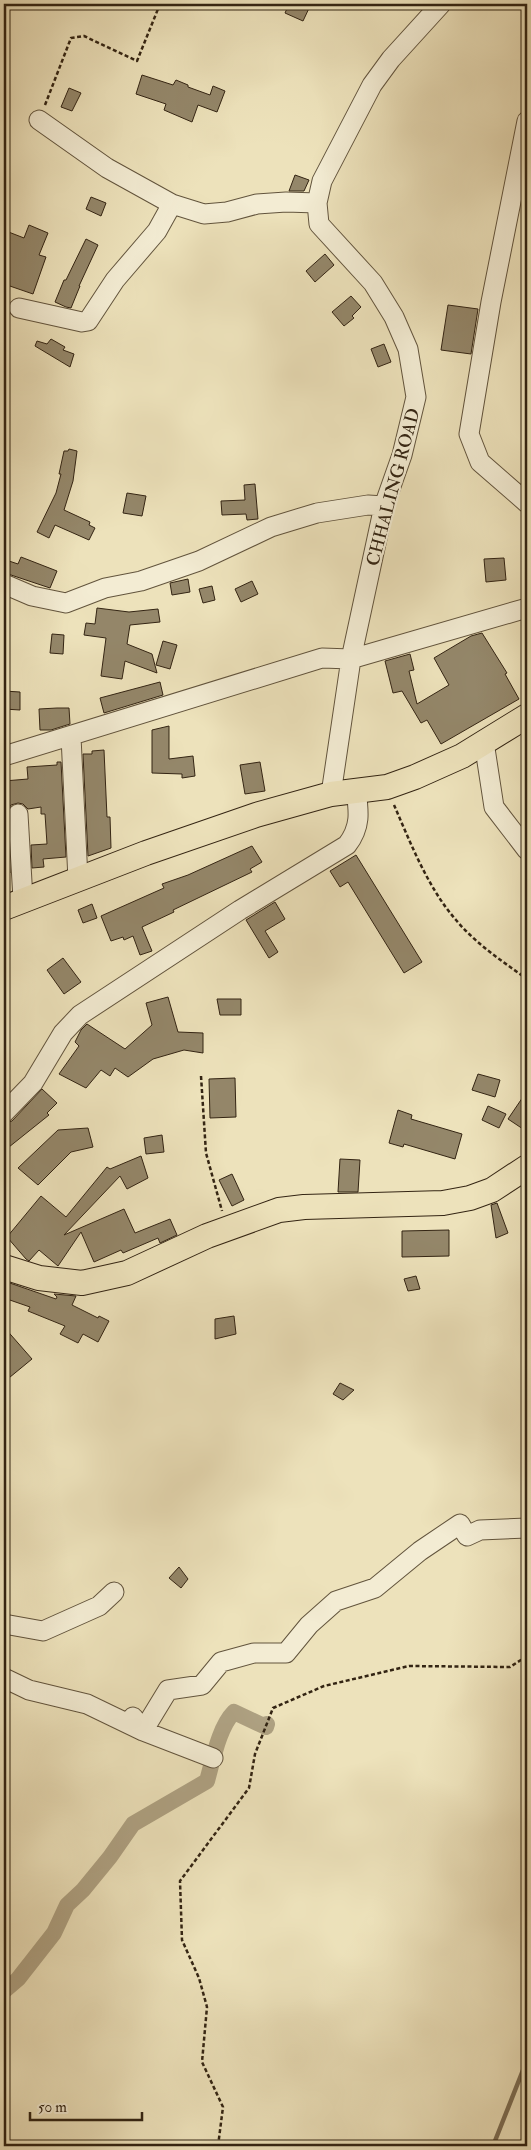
<svg xmlns="http://www.w3.org/2000/svg" width="531" height="2150" font-family="'IM FELL Double Pica',serif">
	<style>
		.lines { fill: none; stroke-linecap: round; stroke-linejoin: round }
		.stream { stroke: #7d6f56; stroke-width: 4.5 }
		.canal { stroke: #aea182; stroke-width: 16 }
		.building { fill: #94876a; stroke: #332413 }
		.minor-casing { stroke: #62543d; stroke-width: 21 }
		.major-casing { stroke: #332413; stroke-width: 26 }
		.path { stroke: #332413; stroke-width: 2.5; stroke-dasharray: 4 2.5; stroke-linecap: butt }
		.minor { stroke: #f3ecd3; stroke-width: 19 }
		.major { stroke: #ede2bb; stroke-width: 24 }
		.labels { text-anchor: middle; stroke-width: 4.5; stroke-linejoin: round; paint-order: stroke }
		.street-label { font-size: 18px; fill: #332413; stroke: #f3ecd3 }
	</style>
	<rect width="100%" height="100%" fill="#ede2bb"/>
	<filter id="stains"><feTurbulence type="fractalNoise" baseFrequency=".004" numOctaves="4"/><feColorMatrix values="0 0 0 0 .2 0 0 0 0 .09 0 0 0 0 .02 0 0 0 .5 -.17"/></filter>
	<radialGradient id="worn" r=".72"><stop offset=".6" stop-color="#630" stop-opacity="0"/><stop offset="1" stop-color="#630" stop-opacity=".3"/></radialGradient>
	<g class="lines">
		<path class="stream" d="M 493,2146 L 527,2060"/>
		<path class="canal" d="M 4,1991 L 18,1979 L 54,1933 L 67,1905 L 83,1890 L 110,1857 L 133,1824 L 207,1781 C 213,1760 219,1727 234,1712 L 266,1727 L 267,1724"/>
	</g>
	<path class="building" d="M 289,4 L 311,4 L 303,21 L 285,13 Z
		M 142,75 L 173,85 L 176,80 L 188,85 L 188,87 L 210,95 L 213,86 L 225,91 L 217,112 L 198,105 L 192,122 L 164,110 L 166,104 L 136,94 Z
		M 69,88 L 81,93 L 72,111 L 61,107 Z
		M 295,175 L 309,180 L 304,191 L 289,191 Z
		M 91,197 L 106,203 L 101,216 L 86,209 Z
		M 29,225 L 48,233 L 39,255 L 46,257 L 33,294 L 4,284 L 4,237 L 6,231 L 24,238 Z
		M 86,239 L 98,245 L 79,286 L 80,286 L 71,308 L 66,307 L 55,302 L 64,280 L 66,280 Z
		M 325,254 L 334,265 L 315,282 L 306,271 Z
		M 351,296 L 361,307 L 352,316 L 354,318 L 344,326 L 332,312 Z
		M 448,305 L 478,309 L 471,354 L 441,350 Z
		M 51,339 L 65,347 L 63,350 L 74,354 L 70,367 L 35,346 L 37,341 L 47,344 Z
		M 384,344 L 391,362 L 378,367 L 371,349 Z
		M 69,449 L 77,451 L 73,481 L 64,510 L 90,522 L 89,525 L 95,528 L 89,540 L 55,525 L 49,538 L 37,532 L 56,493 L 61,474 L 59,474 L 64,451 L 68,451 Z
		M 255,484 L 258,519 L 247,520 L 246,514 L 222,515 L 221,501 L 245,500 L 244,485 Z
		M 127,493 L 146,496 L 142,516 L 123,513 Z
		M 21,557 L 57,571 L 50,588 L 5,573 L 9,561 L 18,564 Z
		M 504,558 L 506,580 L 486,582 L 484,559 Z
		M 188,579 L 190,592 L 172,595 L 170,583 Z
		M 252,581 L 258,594 L 241,602 L 235,589 Z
		M 212,586 L 215,600 L 203,603 L 199,589 Z
		M 97,608 L 129,612 L 158,609 L 160,622 L 130,625 L 127,644 L 152,654 L 157,673 L 125,661 L 122,679 L 101,676 L 106,638 L 84,635 L 86,623 L 95,624 Z
		M 482,633 L 507,673 L 505,674 L 519,699 L 441,744 L 427,720 L 421,723 L 402,691 L 393,693 L 385,661 L 410,654 L 414,670 L 409,671 L 417,704 L 449,685 L 434,658 L 471,636 Z
		M 52,634 L 64,635 L 63,654 L 50,653 Z
		M 163,641 L 177,645 L 170,669 L 156,665 Z
		M 160,682 L 163,695 L 104,713 L 100,698 Z
		M 4,691 L 20,692 L 20,710 L 4,709 Z
		M 57,708 L 69,708 L 70,724 L 51,730 L 40,730 L 39,709 Z
		M 169,726 L 169,759 L 193,756 L 195,776 L 182,778 L 182,774 L 152,773 L 152,730 Z
		M 104,750 L 107,817 L 110,817 L 111,848 L 88,856 L 83,754 L 92,754 L 92,751 Z
		M 57,762 L 61,762 L 66,857 L 43,859 L 44,867 L 32,868 L 31,845 L 47,844 L 45,814 L 41,814 L 41,807 L 28,809 L 23,804 L 18,803 L 11,805 L 8,810 L 4,810 L 4,781 L 28,779 L 27,767 L 57,765 Z
		M 260,762 L 265,791 L 245,794 L 240,765 Z
		M 4,837 L 8,837 L 10,873 L 4,873 Z
		M 252,846 L 262,862 L 250,869 L 252,872 L 173,910 L 174,912 L 142,927 L 152,951 L 140,955 L 133,936 L 124,940 L 123,937 L 111,941 L 101,916 L 164,888 L 162,884 L 188,875 Z
		M 356,855 L 422,962 L 404,973 L 348,882 L 340,887 L 330,871 Z
		M 275,902 L 285,919 L 265,931 L 278,952 L 269,958 L 246,920 Z
		M 92,904 L 97,918 L 83,923 L 78,910 Z
		M 63,958 L 81,982 L 64,994 L 47,970 Z
		M 168,997 L 178,1032 L 203,1033 L 203,1053 L 184,1050 L 153,1059 L 128,1077 L 115,1068 L 110,1076 L 101,1070 L 86,1088 L 59,1074 L 79,1046 L 75,1042 L 81,1030 L 87,1024 L 125,1049 L 152,1025 L 146,1003 Z
		M 217,999 L 241,999 L 241,1015 L 220,1015 Z
		M 478,1074 L 500,1080 L 495,1097 L 472,1090 Z
		M 235,1078 L 236,1117 L 210,1118 L 209,1079 Z
		M 42,1089 L 57,1103 L 47,1113 L 49,1115 L 4,1151 L 4,1124 L 12,1121 Z
		M 527,1091 L 527,1123 L 523,1129 L 508,1119 Z
		M 488,1106 L 506,1114 L 499,1128 L 482,1120 Z
		M 398,1110 L 412,1115 L 411,1119 L 462,1134 L 455,1159 L 404,1144 L 403,1147 L 389,1143 Z
		M 88,1128 L 93,1147 L 71,1152 L 38,1185 L 18,1168 L 58,1130 Z
		M 162,1135 L 164,1152 L 146,1154 L 144,1138 Z
		M 141,1156 L 148,1178 L 127,1189 L 120,1176 L 64,1235 L 124,1209 L 135,1233 L 170,1219 L 177,1235 L 160,1243 L 158,1238 L 123,1253 L 121,1250 L 94,1262 L 81,1232 L 58,1266 L 39,1250 L 29,1261 L 26,1259 L 7,1237 L 41,1196 L 66,1217 L 107,1167 L 110,1169 Z
		M 340,1159 L 360,1160 L 358,1192 L 338,1192 Z
		M 232,1174 L 244,1200 L 232,1206 L 219,1180 Z
		M 497,1203 L 508,1233 L 496,1238 L 491,1205 Z
		M 449,1230 L 449,1256 L 402,1257 L 402,1231 Z
		M 416,1276 L 420,1289 L 408,1291 L 404,1279 Z
		M 4,1281 L 56,1299 L 57,1297 L 54,1294 L 76,1296 L 72,1305 L 98,1318 L 99,1316 L 109,1321 L 98,1342 L 83,1334 L 78,1343 L 60,1334 L 65,1326 L 28,1311 L 30,1307 L 4,1298 Z
		M 234,1316 L 236,1334 L 215,1339 L 215,1319 Z
		M 4,1327 L 32,1359 L 4,1382 Z
		M 340,1383 L 354,1390 L 343,1400 L 333,1394 Z
		M 179,1567 L 188,1579 L 181,1588 L 169,1578 Z"/>
	<g class="lines">
		<defs>
			<path id="minor" d="M 39,120 L 107,168 L 172,204 L 204,214 L 227,212 L 257,204 L 286,202 L 317,203
				M 527,121 L 491,302 L 469,434 L 480,462 L 527,503
				M 19,308 L 82,322 L 88,321 L 115,280 L 157,231 L 172,204
				M 4,584 L 32,596 L 66,603 L 105,588 L 141,581 L 199,561 L 271,527 L 317,513 L 368,505 L 384,506
				M 71,737 L 78,879
				M 484,742 L 494,807 L 527,850
				M 4,756 L 322,658 L 351,659 L 527,608
				M 331,794 L 351,659 L 384,506 L 402,455 L 416,397 L 408,349 L 394,317 L 373,283 L 319,224 L 317,203 L 322,181 L 372,85 L 391,59 L 441,4
				M 18,814 L 23,899
				M 4,1113 L 33,1083 L 63,1033 L 80,1015 L 240,910 L 347,845 C 361,827 359,812 356,790
				M 4,1624 L 43,1631 L 99,1606 L 114,1592
				M 4,1678 L 29,1690 L 87,1704 L 143,1731 L 213,1758
				M 133,1717 L 143,1731 L 168,1690 L 202,1685 L 221,1662 L 254,1653 L 286,1653 L 309,1625 L 336,1601 L 375,1588 L 420,1551 L 460,1524 L 467,1536 L 480,1530 L 527,1528"/>
			<path id="major" d="M 4,908 L 146,853 L 256,815 L 331,794 L 387,787 L 415,777 L 462,756 L 527,716
				M 4,1267 L 39,1278 L 82,1283 L 127,1273 L 207,1236 L 279,1210 L 304,1207 L 443,1203 L 470,1198 L 492,1190 L 527,1167"/>
		</defs>
		<use href="#minor" class="minor-casing"/>
		<use href="#major" class="major-casing"/>
		<path class="path" d="M 45,105 L 71,38 L 84,36 L 137,61 L 160,4
			M 394,805 C 411,844 428,888 456,920 C 476,944 502,961 527,979
			M 201,1076 L 206,1153 L 222,1211
			M 218,2146 L 223,2107 L 202,2062 L 207,2007 L 199,1978 L 182,1940 L 180,1881 L 249,1788 L 255,1754 L 273,1708 L 324,1686 L 409,1666 L 510,1667 L 527,1656"/>
		<use href="#minor" class="minor"/>
		<use href="#major" class="major"/>
	</g>
	<g class="labels">
		<g class="street-label">
			<text transform="translate(393 487) rotate(-75)" y="6">CHHALING ROAD</text>
		</g>
	</g>
	<rect width="531" height="2150" fill="none" stroke="#ede2bb" stroke-width="20"/>
	<rect x="5" y="5" width="521" height="2140" fill="none" stroke="#332413" stroke-width="2.5"/>
	<rect x="10" y="10" width="511" height="2130" fill="none" stroke="#332413"/>
	<path d="M30 2112v8h112v-8" fill="none" stroke="#332413" stroke-width="2.5"/>
	<text x="38" y="2112" font-size="15" fill="#332413" stroke="#f3ecd3" stroke-width="4" paint-order="stroke">50 m</text>
	<rect width="100%" height="100%" filter="url(#stains)"/>
	<rect width="100%" height="100%" fill="url(#worn)"/>
</svg>
